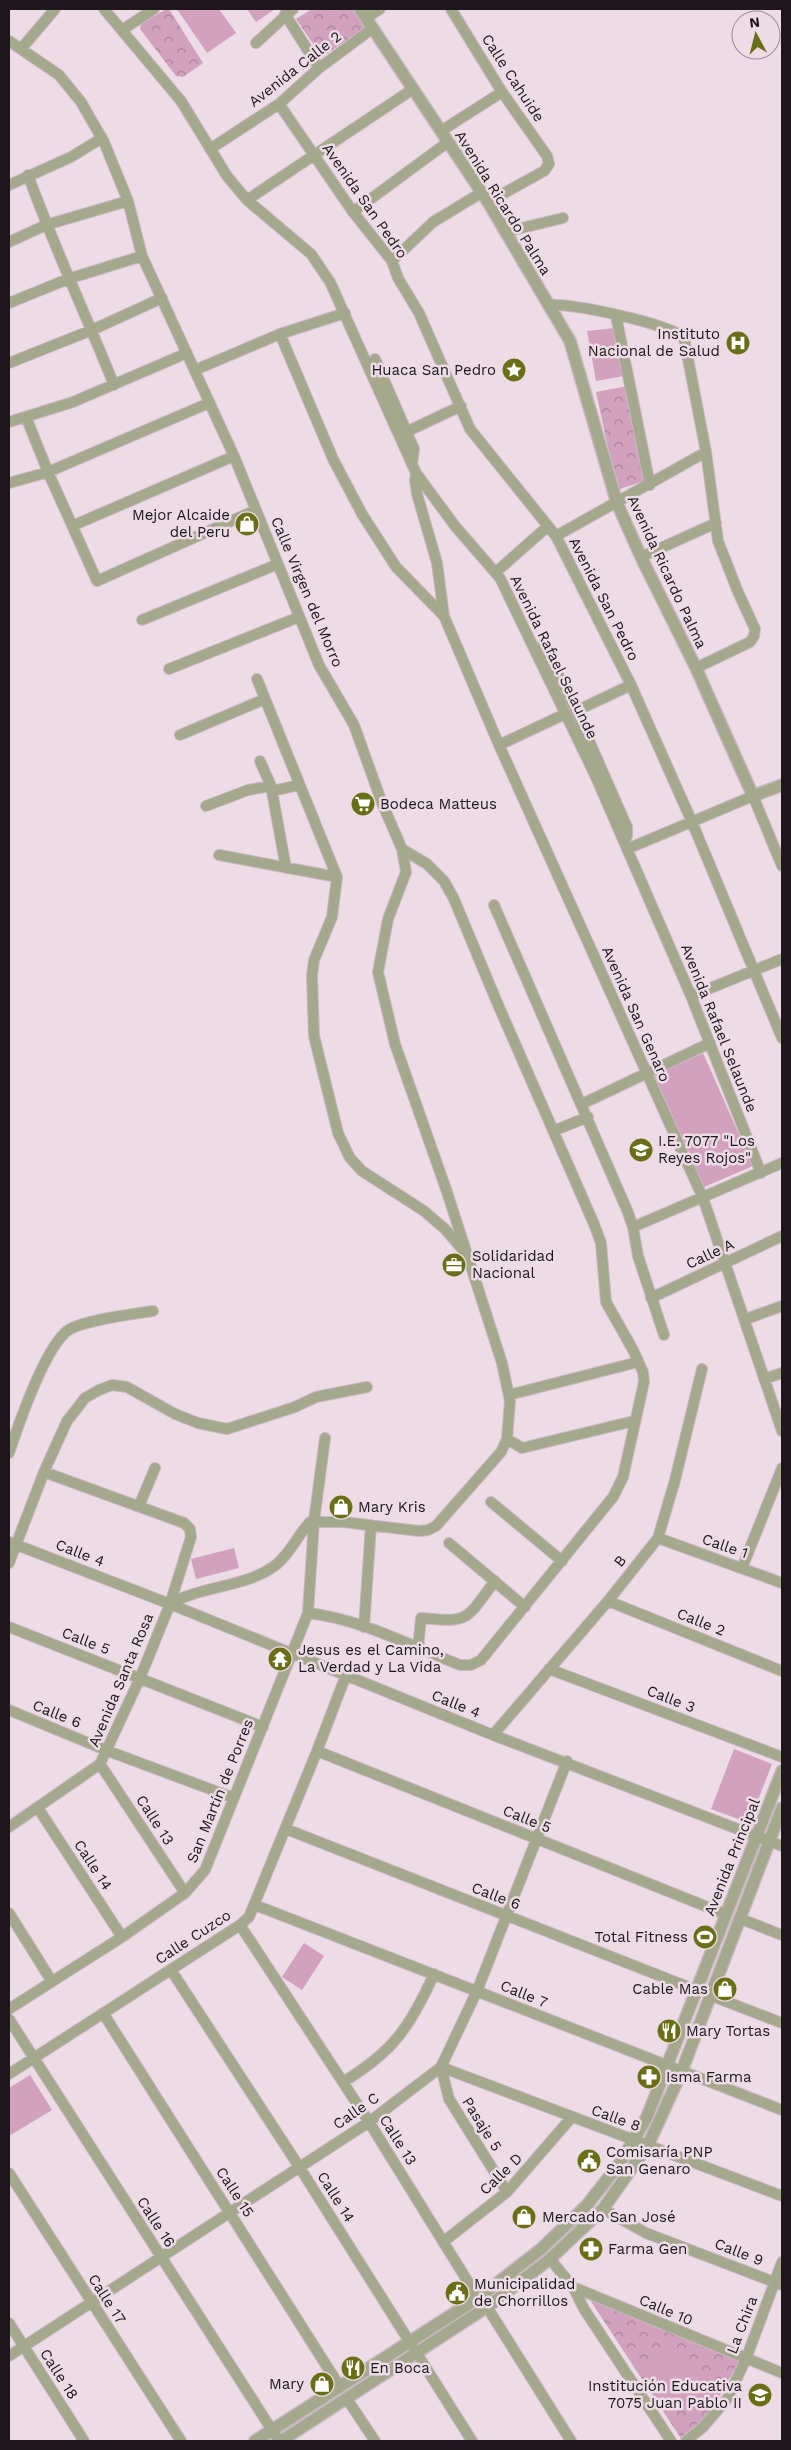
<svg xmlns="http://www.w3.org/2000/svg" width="791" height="2450" font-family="'Work Sans',sans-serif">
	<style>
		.forest { fill: url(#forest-crowns) }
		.pitch { fill: #d1a1bd }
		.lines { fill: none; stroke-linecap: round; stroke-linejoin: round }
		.minor-casing { stroke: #c8b8c1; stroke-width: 12 }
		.tertiary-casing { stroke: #c8b8c1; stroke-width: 14 }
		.minor { stroke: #a4a88d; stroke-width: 10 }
		.tertiary { stroke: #a4a88d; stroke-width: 11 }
		.labels { text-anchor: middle; stroke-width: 5; stroke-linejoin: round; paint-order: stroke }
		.street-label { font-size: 15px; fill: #1d171b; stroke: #eddbe5 }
		.poi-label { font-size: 15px; fill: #1d171b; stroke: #eddbe5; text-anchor: start }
	</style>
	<defs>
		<pattern id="forest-crowns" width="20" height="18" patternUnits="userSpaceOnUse" patternTransform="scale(1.25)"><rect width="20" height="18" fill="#d1a1bd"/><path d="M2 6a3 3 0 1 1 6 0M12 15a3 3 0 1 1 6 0" fill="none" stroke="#a98299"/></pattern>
	</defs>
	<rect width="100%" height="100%" fill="#eddbe5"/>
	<path class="forest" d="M 166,9 L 169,9 L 203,63 L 183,77 L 176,76 L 140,29 L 141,24 Z
		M 312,9 L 353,9 L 366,27 L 322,57 L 296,19 Z
		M 628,386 L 647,480 L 617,490 L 596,392 Z
		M 590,2300 L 739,2361 L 711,2412 L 682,2440 Z"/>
	<path class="pitch" d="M 177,9 L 219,9 L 236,33 L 207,53 Z
		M 247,9 L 275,9 L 256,22 Z
		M 615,328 L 624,376 L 596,381 L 587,331 Z
		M 703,1053 L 753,1166 L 704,1187 L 654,1075 Z
		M 234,1548 L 239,1568 L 196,1579 L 191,1559 Z
		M 734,1749 L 772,1764 L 749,1823 L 711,1809 Z
		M 304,1943 L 324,1956 L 302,1990 L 282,1977 Z
		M 30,2075 L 52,2110 L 9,2136 L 9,2088 Z
		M 670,2344 L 716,2384 L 693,2411 L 647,2371 Z"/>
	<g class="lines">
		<defs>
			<path id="minor" d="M 104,9 L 181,101 L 227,176 L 247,200 L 311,254 L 330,282 L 416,473 L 455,526 L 500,578 L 595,775 L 691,996 L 761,1173
				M 451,9 L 502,92 L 547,156 L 549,164 L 544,171 L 488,202
				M 285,14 L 319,68
				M 366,18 L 380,9
				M 122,30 L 154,9
				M 9,41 L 59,75 L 81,102 L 104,142 L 128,201 L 142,256 L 234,456 L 319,665 L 354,725 L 382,803 L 402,849 L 406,872 L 388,919 L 378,972 L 395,1044 L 447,1192 L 502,1363 L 510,1401 L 507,1439 L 501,1452 L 436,1526 L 428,1530 L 419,1531 L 343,1522 L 310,1522 C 298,1535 291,1552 277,1564 C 247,1588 202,1585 170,1604
				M 256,43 L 293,9
				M 21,49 L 55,9
				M 279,104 L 353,212 L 392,261 L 398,278 L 419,313 L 470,429 L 556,536 L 631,685 L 692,822 L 782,1038
				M 441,131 L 502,92
				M 210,149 L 279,104 L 318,69 L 373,28
				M 28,175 C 54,247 86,315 114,385
				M 9,185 L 71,157 L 102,138
				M 247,200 L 413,89
				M 353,212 L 448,142
				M 505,232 L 563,218
				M 9,242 L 46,225 L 128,201
				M 392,261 L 433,222 L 481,193
				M 9,303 L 68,279 L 142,256
				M 548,305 C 568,302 671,324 684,338 L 706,452 L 718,541 L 738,592 L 755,629 L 754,636 L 750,642 L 696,668
				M 616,316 L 650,485
				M 280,334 L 333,459 L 362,514 L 396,567 L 444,616
				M 375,359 L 414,449 L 412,464
				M 9,363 L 92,330 L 162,298
				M 195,370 L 280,334 L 345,313
				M 26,417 L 48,472 L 97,581 L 256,510
				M 9,422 L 73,402 L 187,353
				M 406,432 L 461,406
				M 416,473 L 415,480 L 417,494 L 437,563 L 444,616 L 499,745 L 703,1198 L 782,1431
				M 9,483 L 48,472 L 209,403
				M 72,526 L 234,456
				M 556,536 L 706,452
				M 641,557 L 716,523
				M 496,572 L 547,527
				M 142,620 L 278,564
				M 543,644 L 576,711 L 627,827 L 627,836 L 624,842
				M 169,669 L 299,617
				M 257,679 L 337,877 L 332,917 L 314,960 L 312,976 L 314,1036 L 338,1133 L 350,1158 L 362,1171 L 424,1211 L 445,1229 L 463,1250
				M 576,711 L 631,685
				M 180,735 L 265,699
				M 499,745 L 565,714
				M 260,761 L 271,786 L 286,868
				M 272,791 L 300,785
				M 206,806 L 248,790 L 271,786
				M 627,849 L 753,796 L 782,866
				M 219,855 L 337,877
				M 494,905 L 627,1210 L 633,1227 L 638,1256 L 664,1335
				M 691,996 L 782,959
				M 582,1104 L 710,1043
				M 553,1131 L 588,1117
				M 633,1227 L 782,1163
				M 651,1298 L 782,1236
				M 746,1319 L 782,1306
				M 764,1379 L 782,1373
				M 509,1395 L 638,1362
				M 507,1439 L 522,1448 L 634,1421
				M 9,1453 C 19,1423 44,1350 67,1331 C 82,1320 134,1314 153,1311
				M 491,1502 L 562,1561
				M 139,1506 L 155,1468
				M 658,1538 L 782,1583
				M 9,1542 L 170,1604 L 493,1735 L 782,1846
				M 449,1543 L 525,1607
				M 9,1563 L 44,1472 L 67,1421 L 85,1398 L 99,1390 L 112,1385 L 127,1387 L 175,1414 L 198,1423 L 227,1429 L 295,1407 L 316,1397 L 367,1387
				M 742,1568 L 782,1468
				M 608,1601 L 782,1671
				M 308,1613 C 361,1619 411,1646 460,1665 L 471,1665 L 481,1660 L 613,1497 L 623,1477 L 644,1382 L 643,1372 L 633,1350 L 606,1302 L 601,1243 L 594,1224 L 496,1000 L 454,899 L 444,881 L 427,864 L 402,849
				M 9,1627 L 263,1727
				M 364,1627 L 371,1525
				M 418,1649 L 421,1618 C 471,1623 465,1620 495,1581
				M 549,1669 L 782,1757
				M 9,1710 L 108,1751 L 234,1798
				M 493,1735 L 608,1601 L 658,1538 L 675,1480 L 702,1369
				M 317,1751 L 725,1914
				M 100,1764 L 185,1893
				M 38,1808 L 122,1937
				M 9,1827 L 100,1764 L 140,1678 L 170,1604 L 191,1537 L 190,1529 L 184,1523 L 44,1472
				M 286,1829 L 696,1990
				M 255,1905 L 782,2110
				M 9,1913 L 51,1980
				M 741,1919 L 782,1935
				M 240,1925 L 369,2122 L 478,2298
				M 171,1970 L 300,2168 L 472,2441
				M 712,1996 L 782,2023
				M 9,2009 L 122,1937 L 185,1893 L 205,1870 L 308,1613 L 314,1521 L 325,1438
				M 103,2013 L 340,2387
				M 9,2019 L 279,2441
				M 441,2067 L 782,2196
				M 441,2067 L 449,2099 L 507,2192
				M 9,2074 L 240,1925 L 249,1917 L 317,1751 L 346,1675
				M 343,2082 C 393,2052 410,2027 434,1974
				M 9,2173 L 181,2441
				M 603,2209 L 646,2233 L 782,2285
				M 443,2242 L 507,2192 L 571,2118
				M 550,2259 L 573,2287 L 782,2373
				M 573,2287 L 584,2309 L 671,2441
				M 487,2307 L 571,2441
				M 9,2323 L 84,2441
				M 9,2356 L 369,2122 L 441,2067 L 477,1991 L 567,1761
				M 347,2399 L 375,2441
				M 686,2441 L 703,2427 L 727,2399 L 746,2359 L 782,2262"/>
			<path id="tertiary" d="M 360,9 L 488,202 L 570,341 L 617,503 L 641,557 L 696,668 L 753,796 L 782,785
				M 255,2441 L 478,2298 L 541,2249 L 587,2205 L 620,2163 L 647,2117 L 782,1771
				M 281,2441 L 487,2307 L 550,2259 L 603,2209 L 648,2145 L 681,2073 L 782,1808"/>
		</defs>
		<use href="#minor" class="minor-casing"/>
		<use href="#tertiary" class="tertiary-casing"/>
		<use href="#minor" class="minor"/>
		<use href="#tertiary" class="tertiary"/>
	</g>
	<defs>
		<symbol id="hospital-disc" viewBox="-11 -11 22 22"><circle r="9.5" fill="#696f16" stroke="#eddbe5"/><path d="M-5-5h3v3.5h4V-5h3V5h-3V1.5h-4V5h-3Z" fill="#fff"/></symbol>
		<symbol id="sight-disc" viewBox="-11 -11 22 22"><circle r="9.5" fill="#696f16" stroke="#eddbe5"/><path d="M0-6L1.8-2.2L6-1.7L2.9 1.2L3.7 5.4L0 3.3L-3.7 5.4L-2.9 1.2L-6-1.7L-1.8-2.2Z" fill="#fff"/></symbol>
		<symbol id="shop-disc" viewBox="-11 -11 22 22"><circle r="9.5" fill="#696f16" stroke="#eddbe5"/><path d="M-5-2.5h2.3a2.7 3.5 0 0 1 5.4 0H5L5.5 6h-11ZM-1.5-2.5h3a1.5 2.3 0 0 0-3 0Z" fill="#fff"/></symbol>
		<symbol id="supermarket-disc" viewBox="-11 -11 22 22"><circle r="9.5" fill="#696f16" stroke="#eddbe5"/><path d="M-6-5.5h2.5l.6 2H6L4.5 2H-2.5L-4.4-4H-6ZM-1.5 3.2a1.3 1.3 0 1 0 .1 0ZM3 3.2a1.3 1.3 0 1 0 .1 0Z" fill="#fff"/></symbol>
		<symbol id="school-disc" viewBox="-11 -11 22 22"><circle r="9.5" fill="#696f16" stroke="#eddbe5"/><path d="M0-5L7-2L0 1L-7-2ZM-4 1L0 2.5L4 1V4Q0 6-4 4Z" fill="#fff"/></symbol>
		<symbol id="office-disc" viewBox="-11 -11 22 22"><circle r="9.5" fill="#696f16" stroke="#eddbe5"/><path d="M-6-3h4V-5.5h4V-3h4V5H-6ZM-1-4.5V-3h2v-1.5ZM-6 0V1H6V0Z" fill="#fff"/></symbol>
		<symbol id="temple-disc" viewBox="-11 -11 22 22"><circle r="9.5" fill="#696f16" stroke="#eddbe5"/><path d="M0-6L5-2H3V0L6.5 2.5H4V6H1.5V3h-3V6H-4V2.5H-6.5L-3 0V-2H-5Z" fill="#fff"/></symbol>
		<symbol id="stadium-disc" viewBox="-11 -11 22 22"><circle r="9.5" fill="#696f16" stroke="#eddbe5"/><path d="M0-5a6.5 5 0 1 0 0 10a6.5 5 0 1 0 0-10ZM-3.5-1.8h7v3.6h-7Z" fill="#fff"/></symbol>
		<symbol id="restaurant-disc" viewBox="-11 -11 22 22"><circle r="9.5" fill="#696f16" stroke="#eddbe5"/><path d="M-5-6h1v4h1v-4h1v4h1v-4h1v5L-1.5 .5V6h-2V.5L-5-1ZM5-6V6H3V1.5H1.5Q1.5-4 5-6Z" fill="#fff"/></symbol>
		<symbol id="pharmacy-disc" viewBox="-11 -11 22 22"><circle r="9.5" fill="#696f16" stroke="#eddbe5"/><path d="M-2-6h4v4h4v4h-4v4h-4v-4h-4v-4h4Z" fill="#fff"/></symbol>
		<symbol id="civic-disc" viewBox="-11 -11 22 22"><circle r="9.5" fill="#696f16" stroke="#eddbe5"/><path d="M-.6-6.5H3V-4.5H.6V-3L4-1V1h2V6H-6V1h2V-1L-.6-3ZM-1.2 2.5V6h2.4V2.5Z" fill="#fff"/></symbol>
	</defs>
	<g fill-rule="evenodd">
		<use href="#hospital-disc" x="724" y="329" width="28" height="28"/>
		<use href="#sight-disc" x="500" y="356" width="28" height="28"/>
		<use href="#shop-disc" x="233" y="510" width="28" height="28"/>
		<use href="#supermarket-disc" x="349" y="790" width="28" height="28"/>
		<use href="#school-disc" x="627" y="1136" width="28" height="28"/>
		<use href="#office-disc" x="440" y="1251" width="28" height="28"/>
		<use href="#shop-disc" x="327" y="1493" width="28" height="28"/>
		<use href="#temple-disc" x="266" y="1645" width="28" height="28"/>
		<use href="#stadium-disc" x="691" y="1923" width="28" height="28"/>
		<use href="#shop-disc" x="711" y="1975" width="28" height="28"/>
		<use href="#restaurant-disc" x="655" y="2017" width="28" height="28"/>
		<use href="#pharmacy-disc" x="635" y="2063" width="28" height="28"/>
		<use href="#civic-disc" x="575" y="2147" width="28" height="28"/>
		<use href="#shop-disc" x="510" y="2203" width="28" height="28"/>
		<use href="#pharmacy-disc" x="577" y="2235" width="28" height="28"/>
		<use href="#civic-disc" x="443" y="2279" width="28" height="28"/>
		<use href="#restaurant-disc" x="339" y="2354" width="28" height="28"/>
		<use href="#shop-disc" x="308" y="2370" width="28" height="28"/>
		<use href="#school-disc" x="746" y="2381" width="28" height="28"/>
	</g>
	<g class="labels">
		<g class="street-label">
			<text transform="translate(295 69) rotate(-38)" y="5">Avenida Calle 2</text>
			<text transform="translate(513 78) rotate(57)" y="5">Calle Cahuide</text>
			<text transform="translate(365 201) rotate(55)" y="5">Avenida San Pedro</text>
			<text transform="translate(503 203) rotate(58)" y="5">Avenida Ricardo Palma</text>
			<text transform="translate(667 572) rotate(65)" y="5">Avenida Ricardo Palma</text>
			<text transform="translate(307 592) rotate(67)" y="5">Calle Virgen del Morro</text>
			<text transform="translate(604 599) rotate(63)" y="5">Avenida San Pedro</text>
			<text transform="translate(554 657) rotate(64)" y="5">Avenida Rafael Selaunde</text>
			<text transform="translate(636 1014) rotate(66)" y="5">Avenida San Genaro</text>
			<text transform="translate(719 1028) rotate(68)" y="5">Avenida Rafael Selaunde</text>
			<text transform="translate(710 1254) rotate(-25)" y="5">Calle A</text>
			<text transform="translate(725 1546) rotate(19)" y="5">Calle 1</text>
			<text transform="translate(80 1553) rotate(21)" y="5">Calle 4</text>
			<text transform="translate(620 1561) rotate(-52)" y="5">B</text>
			<text transform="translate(701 1622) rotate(22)" y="5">Calle 2</text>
			<text transform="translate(86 1641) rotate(21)" y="5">Calle 5</text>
			<text transform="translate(121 1680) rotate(-67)" y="5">Avenida Santa Rosa</text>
			<text transform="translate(671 1699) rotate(21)" y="5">Calle 3</text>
			<text transform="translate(456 1704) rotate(22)" y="5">Calle 4</text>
			<text transform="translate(57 1714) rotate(22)" y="5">Calle 6</text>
			<text transform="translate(220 1791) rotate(-68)" y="5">San Martín de Porres</text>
			<text transform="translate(527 1819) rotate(22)" y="5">Calle 5</text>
			<text transform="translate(155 1820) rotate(57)" y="5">Calle 13</text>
			<text transform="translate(732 1857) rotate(-68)" y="5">Avenida Principal</text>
			<text transform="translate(93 1865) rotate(57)" y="5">Calle 14</text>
			<text transform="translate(496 1896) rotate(21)" y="5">Calle 6</text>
			<text transform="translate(193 1937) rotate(-33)" y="5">Calle Cuzco</text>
			<text transform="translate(524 1994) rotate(22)" y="5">Calle 7</text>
			<text transform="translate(356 2111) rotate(-35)" y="5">Calle C</text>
			<text transform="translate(616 2118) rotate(20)" y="5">Calle 8</text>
			<text transform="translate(482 2124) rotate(58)" y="5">Pasaje 5</text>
			<text transform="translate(398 2140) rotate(58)" y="5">Calle 13</text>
			<text transform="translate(501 2174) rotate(-44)" y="5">Calle D</text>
			<text transform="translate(235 2192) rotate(57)" y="5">Calle 15</text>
			<text transform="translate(336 2197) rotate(58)" y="5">Calle 14</text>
			<text transform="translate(156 2222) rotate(57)" y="5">Calle 16</text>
			<text transform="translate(739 2252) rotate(21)" y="5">Calle 9</text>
			<text transform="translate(107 2299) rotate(57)" y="5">Calle 17</text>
			<text transform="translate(666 2310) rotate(23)" y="5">Calle 10</text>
			<text transform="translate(742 2325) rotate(-69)" y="5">La Chira</text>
			<text transform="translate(59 2374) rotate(57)" y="5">Calle 18</text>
		</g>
		<g class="poi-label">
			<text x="720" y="339" text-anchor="end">Instituto<tspan x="720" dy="17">Nacional de Salud</tspan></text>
			<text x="496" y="375" text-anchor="end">Huaca San Pedro</text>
			<text x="230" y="520" text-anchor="end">Mejor Alcaide<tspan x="230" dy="17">del Peru</tspan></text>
			<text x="380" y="809">Bodeca Matteus</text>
			<text x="658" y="1146">I.E. 7077 "Los<tspan x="658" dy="17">Reyes Rojos"</tspan></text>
			<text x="472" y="1261">Solidaridad<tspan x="472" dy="17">Nacional</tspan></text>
			<text x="358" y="1512">Mary Kris</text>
			<text x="298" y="1655">Jesus es el Camino,<tspan x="298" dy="17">La Verdad y La Vida</tspan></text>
			<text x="688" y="1942" text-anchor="end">Total Fitness</text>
			<text x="708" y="1994" text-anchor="end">Cable Mas</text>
			<text x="686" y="2036">Mary Tortas</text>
			<text x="666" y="2082">Isma Farma</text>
			<text x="606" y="2157">Comisaría PNP<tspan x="606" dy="17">San Genaro</tspan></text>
			<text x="542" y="2222">Mercado San José</text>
			<text x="608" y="2254">Farma Gen</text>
			<text x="474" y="2289">Municipalidad<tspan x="474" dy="17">de Chorrillos</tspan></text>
			<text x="370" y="2373">En Boca</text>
			<text x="304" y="2389" text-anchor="end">Mary</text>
			<text x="742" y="2391" text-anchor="end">Institución Educativa<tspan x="742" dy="17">7075 Juan Pablo II</tspan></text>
		</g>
	</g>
	<rect width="791" height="2450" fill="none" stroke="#1d171b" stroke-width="20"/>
	<g transform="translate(756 35) rotate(353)"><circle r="24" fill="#eddbe5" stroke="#9a8d94"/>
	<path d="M0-4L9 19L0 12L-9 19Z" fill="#696f16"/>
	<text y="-8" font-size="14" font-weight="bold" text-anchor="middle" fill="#1d171b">N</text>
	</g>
</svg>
